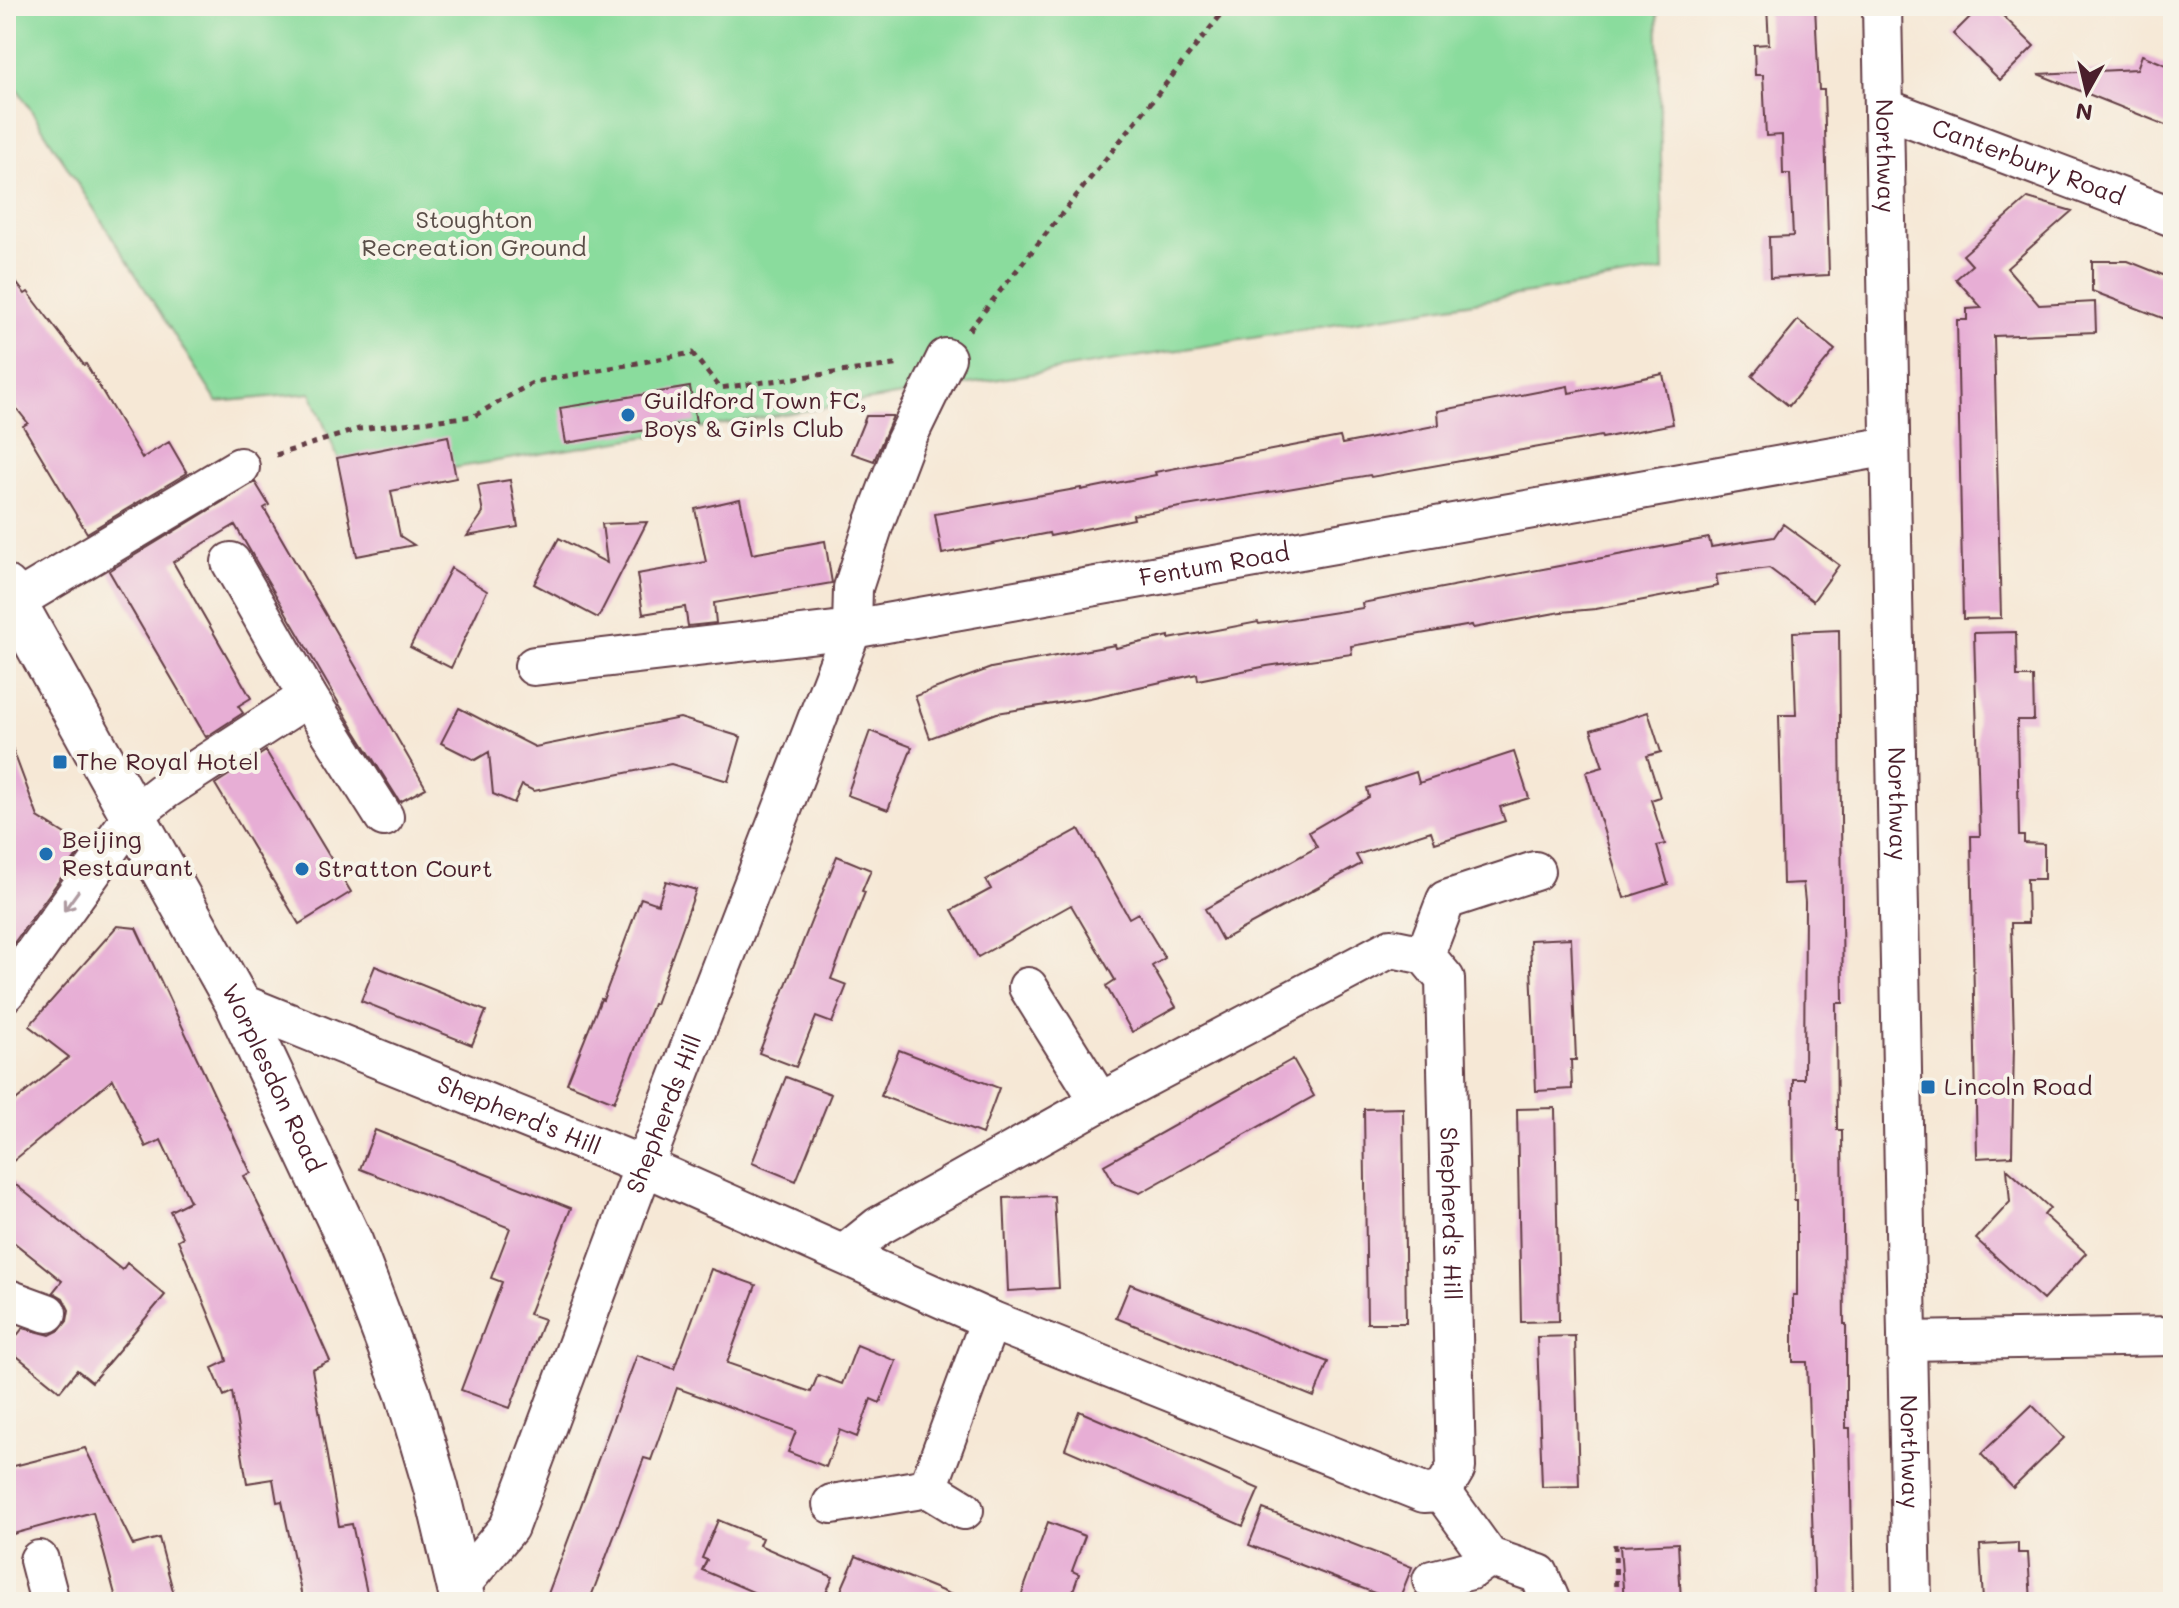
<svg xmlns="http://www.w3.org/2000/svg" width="2179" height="1608" font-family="Mali,sans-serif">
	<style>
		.green { fill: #8adc9d; stroke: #6a7e64; stroke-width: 2 }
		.building { fill: #e7aed5 }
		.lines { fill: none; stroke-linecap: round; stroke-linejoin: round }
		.minor-casing { stroke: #643d45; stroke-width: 42 }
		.major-casing { stroke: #643d45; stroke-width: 48 }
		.path { stroke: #643d45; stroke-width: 5; stroke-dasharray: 6 6; stroke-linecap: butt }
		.minor { stroke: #fff; stroke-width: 38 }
		.major { stroke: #fff; stroke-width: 44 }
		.oneway { stroke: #ae9aa0 }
		.poi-dot { fill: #1f6fb2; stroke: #f7f3e8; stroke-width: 3 }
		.labels { text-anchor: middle; stroke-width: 8; stroke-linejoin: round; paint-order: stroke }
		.street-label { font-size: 24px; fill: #4a1f2b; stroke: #f7f3e8 }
		.park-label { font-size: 24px; fill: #5a4e48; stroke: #f7f3e8 }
		.poi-label { font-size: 24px; fill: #4a1f2b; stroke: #f7f3e8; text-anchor: start }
	</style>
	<rect width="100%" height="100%" fill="#f7f3e8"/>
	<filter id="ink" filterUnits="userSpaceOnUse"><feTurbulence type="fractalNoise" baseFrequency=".0125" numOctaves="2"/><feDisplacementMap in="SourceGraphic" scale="16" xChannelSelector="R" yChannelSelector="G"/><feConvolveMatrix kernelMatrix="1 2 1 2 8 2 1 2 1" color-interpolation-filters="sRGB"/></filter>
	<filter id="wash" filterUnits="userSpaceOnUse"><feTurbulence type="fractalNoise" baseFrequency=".006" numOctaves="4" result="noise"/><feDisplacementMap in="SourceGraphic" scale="32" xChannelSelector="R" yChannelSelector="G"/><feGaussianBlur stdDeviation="1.8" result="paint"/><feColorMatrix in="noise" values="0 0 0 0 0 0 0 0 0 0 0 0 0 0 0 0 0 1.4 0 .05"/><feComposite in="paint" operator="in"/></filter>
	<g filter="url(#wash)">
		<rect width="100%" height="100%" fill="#f6e8d6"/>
		<path class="green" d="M 6,6 L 1657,6 L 1664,271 L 349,485 L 311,393 L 217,402 L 6,71 Z"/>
		<g id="blocks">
			<path class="building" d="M 1767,6 L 1815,6 L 1819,90 L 1824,90 L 1829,275 L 1770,278 L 1769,237 L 1793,236 L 1790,174 L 1783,174 L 1782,135 L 1766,136 L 1763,75 L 1755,75 L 1754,45 L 1769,44 Z
				M 1981,6 L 1993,6 L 2034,46 L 2000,80 L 1953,34 Z
				M 2142,55 L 2173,68 L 2173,128 L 2038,74 L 2137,69 Z
				M 2028,198 L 2072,211 L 2007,268 L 2039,305 L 2095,302 L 2096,332 L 1994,336 L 2001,618 L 1963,619 L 1957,320 L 1967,320 L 1967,309 L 1982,308 L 1956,279 L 1972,265 L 1963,255 Z
				M 2092,261 L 2128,261 L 2173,279 L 2173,322 L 2092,291 Z
				M 6,269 L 25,294 L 28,292 L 84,365 L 86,364 L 142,458 L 169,442 L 187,473 L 87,533 L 23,426 L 28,423 L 6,395 Z
				M 1798,320 L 1835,350 L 1789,406 L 1752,376 Z
				M 1663,374 L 1673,424 L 1602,438 L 1601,436 L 1371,477 L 1370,475 L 1133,515 L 1134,519 L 1050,536 L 1049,533 L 942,554 L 935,514 L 1081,488 L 1081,490 L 1156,475 L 1155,472 L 1340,437 L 1342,444 L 1439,425 L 1438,411 L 1568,386 L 1569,393 Z
				M 690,387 L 696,422 L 566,443 L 560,408 Z
				M 866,416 L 893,416 L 874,461 L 851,453 Z
				M 448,436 L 456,478 L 391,491 L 400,536 L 414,545 L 357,556 L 337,458 Z
				M 510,480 L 518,527 L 467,536 L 483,513 L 478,485 Z
				M 255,482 L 269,505 L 264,508 L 426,788 L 400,802 L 352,726 L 235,525 L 173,562 L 251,698 L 238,706 L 243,713 L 206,737 L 109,571 Z
				M 740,499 L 752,554 L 825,541 L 832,583 L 714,603 L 716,623 L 688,626 L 685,607 L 643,614 L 637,574 L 706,562 L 695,509 Z
				M 647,522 L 598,618 L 534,584 L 559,538 L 607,563 L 602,524 Z
				M 1783,524 L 1839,565 L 1813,601 L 1769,568 L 1716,575 L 1718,586 L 1596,609 L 1561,612 L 1473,628 L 1472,625 L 1351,646 L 1352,654 L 1267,666 L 1198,680 L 1197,674 L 1090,698 L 997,713 L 930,738 L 915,696 L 991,668 L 1115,645 L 1116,648 L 1169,636 L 1169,639 L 1258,622 L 1259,624 L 1363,608 L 1362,603 L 1709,538 L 1711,547 L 1774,537 Z
				M 451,568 L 487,591 L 451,668 L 410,647 Z
				M 1839,630 L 1843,1003 L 1836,1003 L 1837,1130 L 1842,1130 L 1844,1324 L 1846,1324 L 1846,1428 L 1850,1428 L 1853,1602 L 1815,1602 L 1807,1362 L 1793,1362 L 1793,1295 L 1797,1295 L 1797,1200 L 1794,1200 L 1793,1079 L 1804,1079 L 1805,902 L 1803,883 L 1783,884 L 1779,715 L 1796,715 L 1793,632 Z
				M 2016,632 L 2017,677 L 2033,677 L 2034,720 L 2017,720 L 2019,836 L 2024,836 L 2024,843 L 2044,844 L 2044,879 L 2027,879 L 2028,923 L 2011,923 L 2014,1041 L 2012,1156 L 1977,1158 L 1971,836 L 1980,836 L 1974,633 Z
				M 459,708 L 535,747 L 680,718 L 741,737 L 728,781 L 671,764 L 534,791 L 522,785 L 514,803 L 493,794 L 489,752 L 475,760 L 441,743 Z
				M 1648,712 L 1661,752 L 1647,756 L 1660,797 L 1651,800 L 1665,844 L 1657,846 L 1668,884 L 1624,898 L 1586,772 L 1603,767 L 1591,730 Z
				M 870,731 L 912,747 L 888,810 L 847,795 Z
				M 9,739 L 38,817 L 84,846 L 6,954 L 6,740 Z
				M 266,751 L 351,892 L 299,924 L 215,784 Z
				M 1514,752 L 1529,798 L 1500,807 L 1505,821 L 1435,843 L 1431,831 L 1356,855 L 1361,864 L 1222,940 L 1205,909 L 1317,847 L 1309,832 L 1369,797 L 1367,788 L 1416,772 L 1419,783 Z
				M 1079,829 L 1129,918 L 1138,913 L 1165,958 L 1152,966 L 1176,1007 L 1132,1032 L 1106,986 L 1115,980 L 1071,905 L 978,957 L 952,910 L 991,889 L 986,880 Z
				M 837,856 L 871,870 L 862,891 L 865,892 L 831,979 L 847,985 L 832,1023 L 816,1017 L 796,1067 L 759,1053 Z
				M 666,881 L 696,890 L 655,1004 L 653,1004 L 614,1102 L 567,1083 L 601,999 L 603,1000 L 641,898 L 658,904 Z
				M 117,926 L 136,928 L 251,1173 L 244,1176 L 283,1254 L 330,1361 L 312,1369 L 339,1526 L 352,1524 L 369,1602 L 303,1602 L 282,1501 L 277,1502 L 273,1479 L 247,1483 L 232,1392 L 224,1396 L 212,1368 L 227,1361 L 225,1353 L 178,1240 L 183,1237 L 170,1211 L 190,1201 L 161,1140 L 146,1147 L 113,1079 L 6,1167 L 6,1108 L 69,1057 L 29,1026 Z
				M 1571,938 L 1576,1060 L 1571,1060 L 1572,1089 L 1536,1091 L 1530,940 Z
				M 375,966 L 486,1011 L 472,1045 L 361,1001 Z
				M 899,1050 L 999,1088 L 982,1134 L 881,1096 Z
				M 1293,1059 L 1314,1096 L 1140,1193 L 1115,1184 L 1104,1165 Z
				M 786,1077 L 831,1094 L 796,1181 L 752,1163 Z
				M 1403,1108 L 1406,1323 L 1367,1323 L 1364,1109 Z
				M 1555,1108 L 1559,1321 L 1521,1322 L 1517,1109 Z
				M 375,1130 L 571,1208 L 529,1314 L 544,1319 L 510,1408 L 461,1390 L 502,1282 L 491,1278 L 510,1228 L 360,1169 Z
				M 2007,1169 L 2050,1208 L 2044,1215 L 2086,1253 L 2043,1300 L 1976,1239 L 2010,1202 Z
				M 6,1177 L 122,1270 L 127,1263 L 165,1295 L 92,1382 L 77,1370 L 60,1391 L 7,1348 L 23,1328 L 50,1335 L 60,1330 L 67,1321 L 69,1310 L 63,1298 L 53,1292 L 62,1281 L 6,1236 Z
				M 1054,1196 L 1059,1288 L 1008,1291 L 1004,1198 Z
				M 711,1269 L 756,1285 L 727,1363 L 811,1392 L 818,1375 L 842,1384 L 857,1345 L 896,1361 L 880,1403 L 871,1399 L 857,1437 L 840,1430 L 826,1467 L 788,1452 L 796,1431 L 677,1388 L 651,1460 L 644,1458 L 589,1602 L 545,1602 L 637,1355 L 674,1369 Z
				M 1130,1284 L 1328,1362 L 1314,1397 L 1116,1318 Z
				M 1575,1336 L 1579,1486 L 1542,1487 L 1537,1337 Z
				M 2032,1405 L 2064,1438 L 2013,1488 L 1981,1454 Z
				M 1079,1411 L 1259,1489 L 1243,1526 L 1065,1449 Z
				M 85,1448 L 133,1545 L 159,1538 L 176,1602 L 117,1602 L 93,1512 L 6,1536 L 6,1468 Z
				M 1263,1509 L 1412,1567 L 1398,1602 L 1249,1545 Z
				M 718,1520 L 762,1538 L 759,1545 L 833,1577 L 822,1602 L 776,1602 L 702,1570 L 707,1560 L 702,1558 Z
				M 1048,1522 L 1085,1536 L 1072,1571 L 1079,1574 L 1069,1602 L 1019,1602 Z
				M 1678,1543 L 1681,1602 L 1624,1602 L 1620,1546 Z
				M 2018,1543 L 2018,1553 L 2028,1553 L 2031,1602 L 1983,1602 L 1980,1545 Z
				M 856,1556 L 967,1601 L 967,1602 L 856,1602 L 839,1595 Z"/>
		</g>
	</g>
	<g filter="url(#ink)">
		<use href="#blocks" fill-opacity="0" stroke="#643d45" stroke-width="2"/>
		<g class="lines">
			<defs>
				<g id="minor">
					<path id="s1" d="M 1882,6 L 1912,1602"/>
					<path id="s2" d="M 1884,108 L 2173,217"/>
					<path d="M 231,562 L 308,697 L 384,817"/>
					<path d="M 14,602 L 240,467"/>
					<path id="s3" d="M 534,666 L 852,629 L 1890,446"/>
					<path d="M 1425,955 L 1446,900 L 1535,871"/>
					<path d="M 1028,987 L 1100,1102"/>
					<path d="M 6,992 L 133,815 L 165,790 L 308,697"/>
					<path id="s4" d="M 237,1002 L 644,1166 L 990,1320 L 1424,1493 L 1442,1492"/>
					<path id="s5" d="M 844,1254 L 879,1226 L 1100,1102 L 1391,948 L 1425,955 L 1445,979 L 1456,1468 L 1442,1492"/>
					<path d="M 6,1298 L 47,1313"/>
					<path d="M 1908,1341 L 2173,1336"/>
					<path d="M 1442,1492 L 1489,1557 L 1539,1574 L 1551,1602"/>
					<path d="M 832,1504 L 928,1488"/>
					<path d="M 964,1510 L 928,1488 L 990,1320"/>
					<path d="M 39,1560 L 50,1602"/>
					<path d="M 1432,1580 L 1471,1570 L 1489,1557"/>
					<path id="s6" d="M 460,1586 L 509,1527 L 644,1166 L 852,629 L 853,588 L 874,524 L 905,442 L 946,358"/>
				</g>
				<g id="major">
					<path id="s7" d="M 6,588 L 237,1002 L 351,1244 L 408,1394 L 436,1488 L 463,1602"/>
				</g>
			</defs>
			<use href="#minor" class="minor-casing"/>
			<use href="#major" class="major-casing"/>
			<path class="path" d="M 969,330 L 1228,6
				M 276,455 L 359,429 L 474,416 L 534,382 L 692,353 L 720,388 L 901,364
				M 1615,1544 L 1616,1602"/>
			<use href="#minor" class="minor"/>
			<use href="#major" class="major"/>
		</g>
		<defs><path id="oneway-shaft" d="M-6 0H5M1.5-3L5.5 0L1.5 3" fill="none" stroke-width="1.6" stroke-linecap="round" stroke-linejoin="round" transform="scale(2)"/></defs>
		<use class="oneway" href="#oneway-shaft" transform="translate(71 901) rotate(126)"/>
	</g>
	<g class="poi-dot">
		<circle cx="628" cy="415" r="8"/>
		<rect x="52" y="754" width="16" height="16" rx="4"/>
		<circle cx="46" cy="854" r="8"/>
		<circle cx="302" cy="869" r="8"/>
		<rect x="1920" y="1079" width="16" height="16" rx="4"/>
	</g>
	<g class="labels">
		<g class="street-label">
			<text dy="8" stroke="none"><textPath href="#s1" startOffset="150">Northway</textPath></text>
			<text dy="8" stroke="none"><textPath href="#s2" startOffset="154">Canterbury Road</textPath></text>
			<text dy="8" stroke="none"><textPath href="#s3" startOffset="688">Fentum Road</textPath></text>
			<text dy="8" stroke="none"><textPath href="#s1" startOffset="798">Northway</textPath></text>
			<text dy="8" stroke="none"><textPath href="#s7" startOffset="558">Worplesdon Road</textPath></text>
			<text dy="8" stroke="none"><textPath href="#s6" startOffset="518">Shepherds Hill</textPath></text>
			<text dy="8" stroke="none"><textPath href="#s4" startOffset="304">Shepherd's Hill</textPath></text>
			<text dy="8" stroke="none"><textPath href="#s5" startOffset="928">Shepherd's Hill</textPath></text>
			<text dy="8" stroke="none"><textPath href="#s1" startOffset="1446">Northway</textPath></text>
		</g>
		<g class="park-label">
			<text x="474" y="228">Stoughton<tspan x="474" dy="28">Recreation Ground</tspan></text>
		</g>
		<g class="poi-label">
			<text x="644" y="409">Guildford Town FC,<tspan x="644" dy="28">Boys &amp; Girls Club</tspan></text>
			<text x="76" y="770">The Royal Hotel</text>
			<text x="62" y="848">Beijing<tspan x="62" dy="28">Restaurant</tspan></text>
			<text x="318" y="877">Stratton Court</text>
			<text x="1944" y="1095">Lincoln Road</text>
		</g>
	</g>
	<rect width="2179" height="1608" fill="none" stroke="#f7f3e8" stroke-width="32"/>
	<g transform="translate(2087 92) rotate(188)" stroke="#f7f3e8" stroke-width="6" paint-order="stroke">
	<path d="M0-6L14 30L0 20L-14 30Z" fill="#4a1f2b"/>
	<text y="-12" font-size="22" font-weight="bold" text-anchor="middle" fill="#4a1f2b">N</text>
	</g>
</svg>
